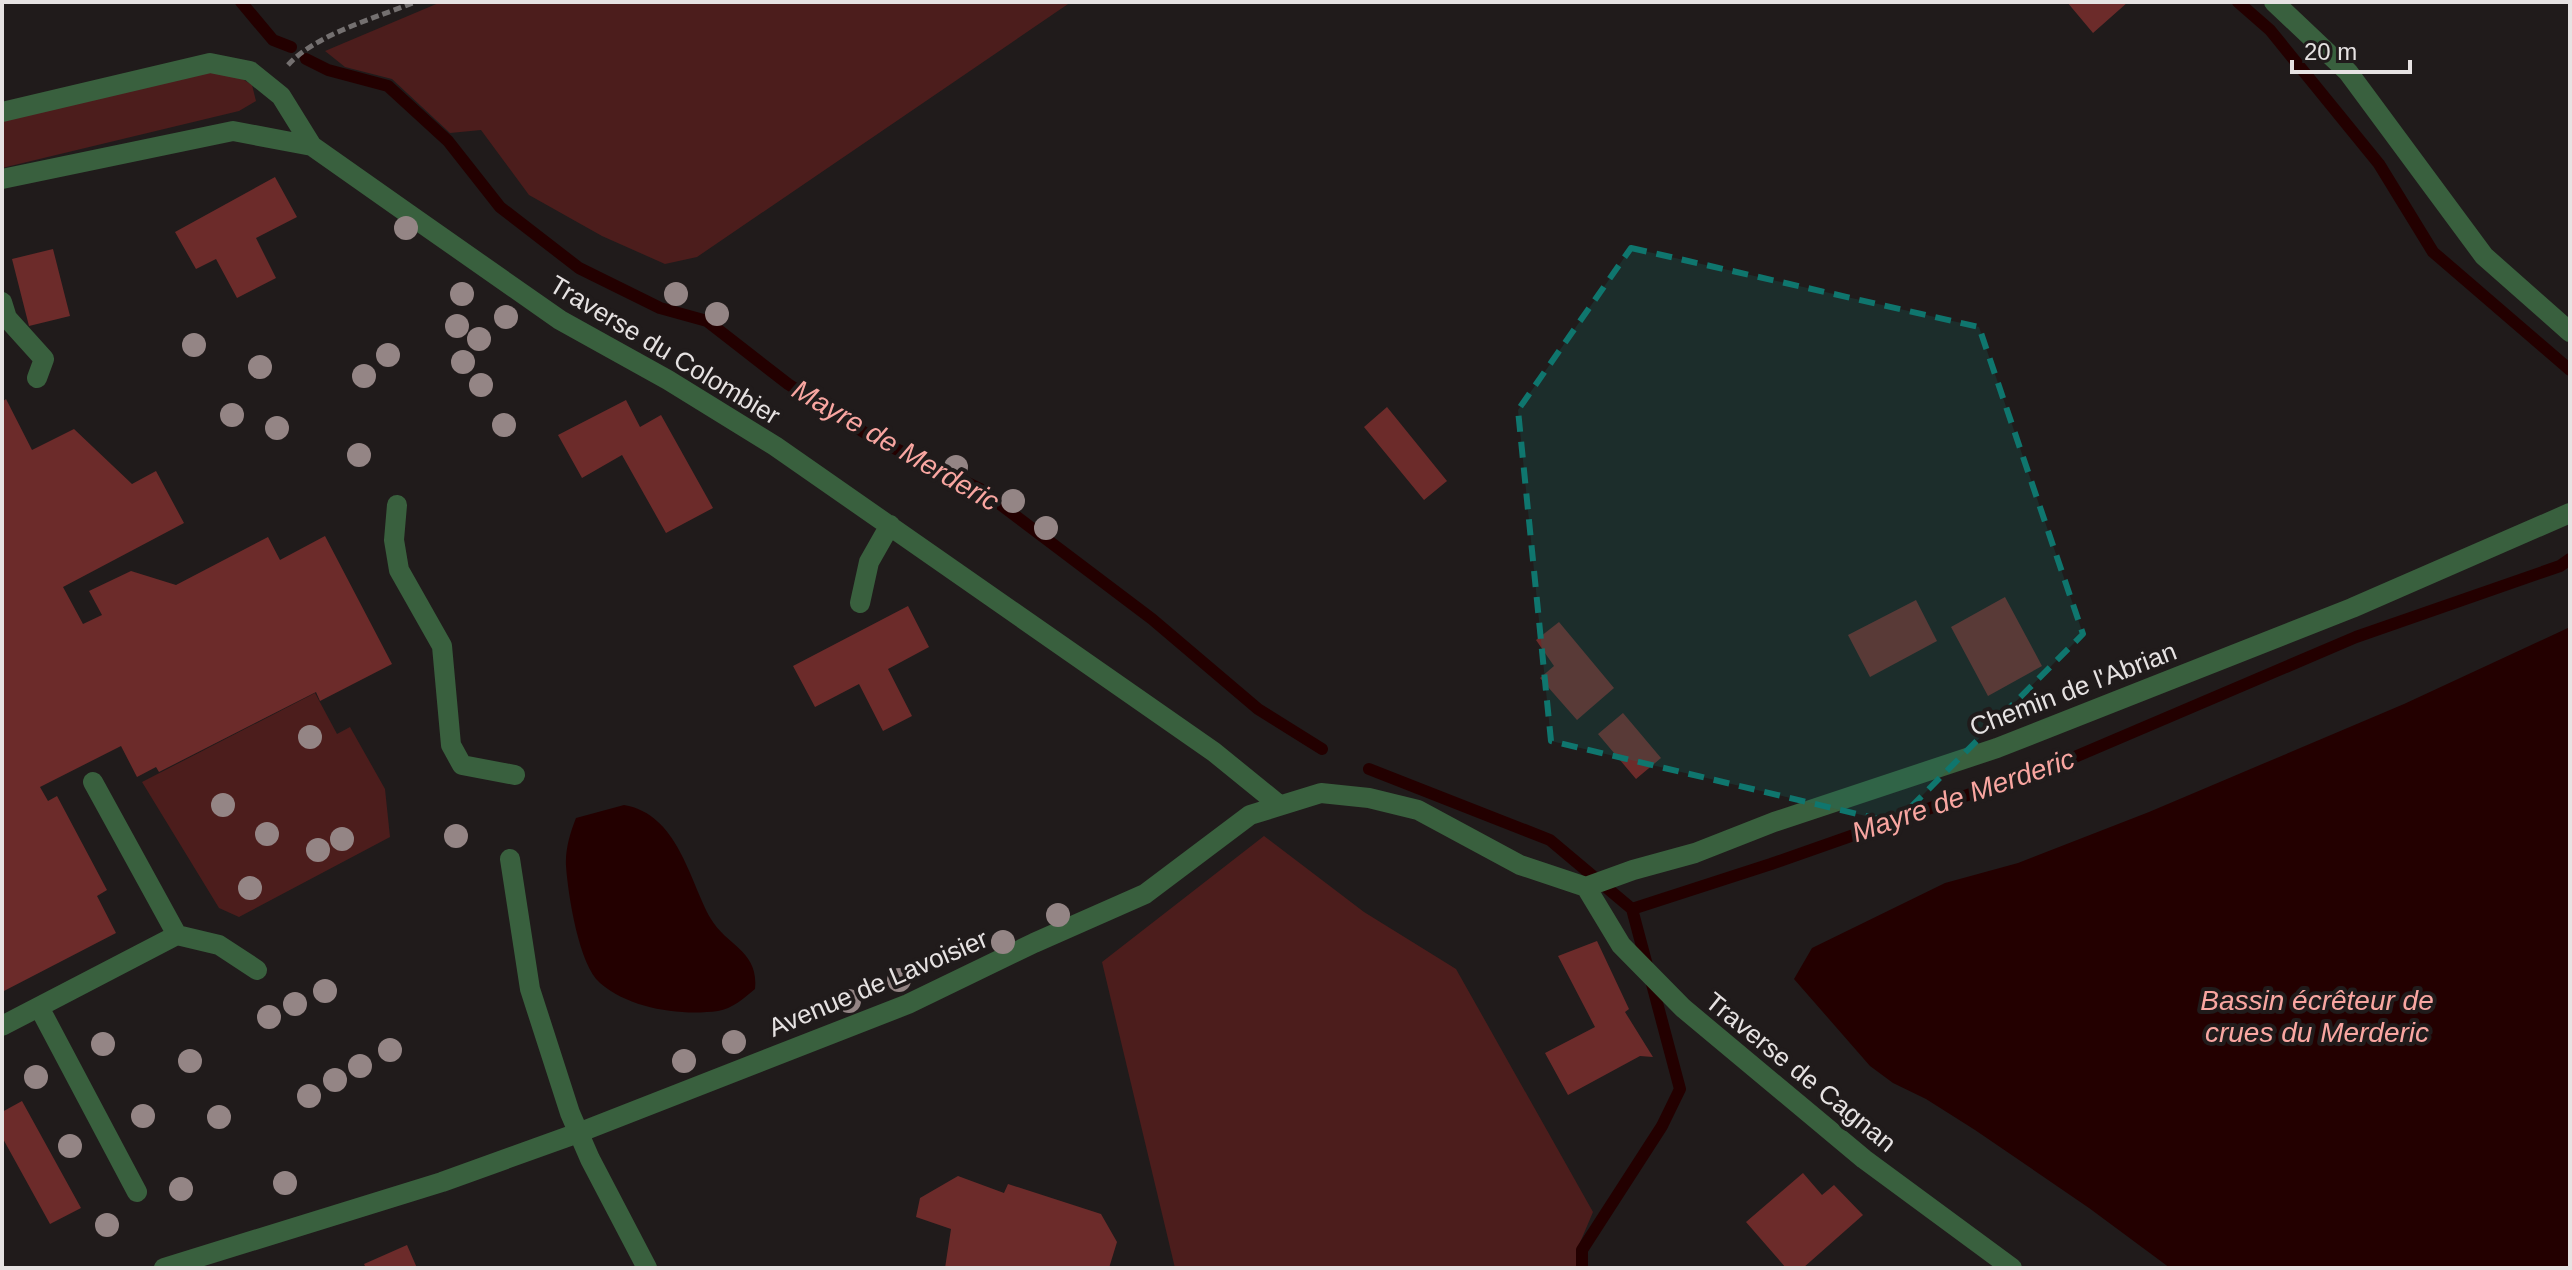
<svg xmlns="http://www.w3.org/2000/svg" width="2572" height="1270" font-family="Helvetica,sans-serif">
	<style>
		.green { fill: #4c1d1c }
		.water { fill: #230000 }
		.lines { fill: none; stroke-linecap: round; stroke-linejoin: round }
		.stream { stroke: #230000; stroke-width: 12 }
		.building { fill: #6c2b2a }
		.path { stroke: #747070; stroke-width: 5; stroke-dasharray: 8 4; stroke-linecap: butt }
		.minor { stroke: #39603e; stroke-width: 20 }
		.tree { fill: #948585 }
		.marked { fill: #0f766e; fill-opacity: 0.2; stroke: #0f766e; stroke-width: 6; stroke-dasharray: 16 10; stroke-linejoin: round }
		.labels { text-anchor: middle; stroke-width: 8; stroke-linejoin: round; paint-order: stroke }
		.street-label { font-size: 26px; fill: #e6e2e2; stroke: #201b1b }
		.water-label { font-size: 28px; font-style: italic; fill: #f9a6a1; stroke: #201b1b }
	</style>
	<rect width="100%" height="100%" fill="#201b1b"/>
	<path class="green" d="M 441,2 L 1071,2 L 697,257 L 665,264 L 602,236 L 529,195 L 481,130 L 450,133 L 392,79 L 345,67 L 325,51 Z
		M 209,71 L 241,78 L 252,85 L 256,101 L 239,111 L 2,168 L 2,119 Z
		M 315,693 L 337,734 L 350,727 L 385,789 L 390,837 L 239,917 L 219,908 L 142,782 Z
		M 1264,836 L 1364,912 L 1456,969 L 1593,1212 L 1576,1252 L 1577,1268 L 1175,1268 L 1102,962 Z"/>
	<path class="water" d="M 2570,627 L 2570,1268 L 2170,1268 L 2089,1208 L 1975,1130 L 1926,1099 L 1893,1083 L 1870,1066 L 1794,979 L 1812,948 L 1945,883 L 2018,863 L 2149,812 L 2404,704 Z
		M 624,805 C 678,814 689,880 711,919 C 727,946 759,951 755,989 C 744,998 732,1009 718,1011 C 681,1016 630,1009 600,983 C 579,965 568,895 566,866 C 565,850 570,833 576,818 Z"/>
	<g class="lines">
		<path class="stream" d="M 241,2 L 273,40 L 291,47
			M 2238,2 L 2270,30 L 2379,164 L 2433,252 L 2570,370
			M 306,59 L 328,70 L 388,86 L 448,141 L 500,207 L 579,268 L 660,308 L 707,321 L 788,384 L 873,438 L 980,489 L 1152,619 L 1258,709 L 1322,749
			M 1369,769 L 1550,840 L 1632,909
			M 1632,909 L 1771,864 L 2070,759 L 2356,637 L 2560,566 L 2570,559
			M 1582,1268 L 1582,1250 L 1662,1126 L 1680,1089 L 1632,909"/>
	</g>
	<path class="building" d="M 2067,2 L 2128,2 L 2093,33 Z
		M 275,177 L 297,217 L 256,238 L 276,278 L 237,298 L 216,259 L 196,269 L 175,232 Z
		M 53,249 L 70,316 L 29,326 L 12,259 Z
		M 6,399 L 32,450 L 74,429 L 132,484 L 156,471 L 184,523 L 63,587 L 83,624 L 102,615 L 89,591 L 131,571 L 176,585 L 268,537 L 280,560 L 325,536 L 392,664 L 320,701 L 316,692 L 159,772 L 156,767 L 137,777 L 121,746 L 40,787 L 48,801 L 57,796 L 107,890 L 97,896 L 116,933 L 2,992 L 2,402 Z
		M 626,400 L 640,427 L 661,415 L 713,508 L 666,533 L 622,455 L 582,478 L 558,435 Z
		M 1387,407 L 1447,481 L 1424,500 L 1364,427 Z
		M 2005,597 L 2042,666 L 1988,696 L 1951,627 Z
		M 1916,600 L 1937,641 L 1870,677 L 1848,635 Z
		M 908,606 L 929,647 L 888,669 L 912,716 L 883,731 L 859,684 L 815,707 L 793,666 Z
		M 1559,622 L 1614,688 L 1577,720 L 1540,678 L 1554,666 L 1536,640 Z
		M 1623,713 L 1661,758 L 1636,779 L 1598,734 Z
		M 1597,941 L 1629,1009 L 1625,1012 L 1653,1057 L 1640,1056 L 1568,1095 L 1545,1053 L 1595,1027 L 1558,956 Z
		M 22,1101 L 81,1208 L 50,1224 L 2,1137 L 2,1112 Z
		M 1803,1173 L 1822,1195 L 1834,1185 L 1863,1215 L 1803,1268 L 1786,1268 L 1746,1222 Z
		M 958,1176 L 1004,1193 L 1008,1184 L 1101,1214 L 1117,1242 L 1109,1268 L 945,1268 L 951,1229 L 916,1217 L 920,1198 Z
		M 407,1245 L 417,1268 L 366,1268 L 364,1264 Z"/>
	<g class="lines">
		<path class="path" d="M 288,65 C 316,34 376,18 415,2"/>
		<path class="minor" d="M 2274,2 L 2348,72 L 2484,256 L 2570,332
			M 2,112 L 210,63 L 250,71 L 281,96 L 312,146 L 410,215 L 560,320 L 668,380 L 775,446 L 1214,752 L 1278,804
			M 2,179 L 233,131 L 312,146
			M 2,302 L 7,318 L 44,359 L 37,378
			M 397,505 L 394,540 L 399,570 L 442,646 L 451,745 L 462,765 L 515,775
			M 860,603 L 869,562 L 890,525
			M 93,782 L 177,935 L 219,945 L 257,970
			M 510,859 L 530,989 L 570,1113 L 590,1159 L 647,1268
			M 1586,887 L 1633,870 L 1695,853 L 1774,822 L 1997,748 L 2352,608 L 2570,513
			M 1586,887 L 1621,945 L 1683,1008 L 1864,1159 L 2012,1268
			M 39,1007 L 137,1192
			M 2,1026 L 177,935
			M 164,1268 L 442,1182 L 578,1133 L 908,1004 L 1034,943 L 1145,894 L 1250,815 L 1321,793 L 1369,798 L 1418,810 L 1520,865 L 1586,887"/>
	</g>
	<g class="tree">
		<circle cx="406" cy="228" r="12"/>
		<circle cx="462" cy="294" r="12"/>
		<circle cx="676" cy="294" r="12"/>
		<circle cx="717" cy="314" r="12"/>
		<circle cx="506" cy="317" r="12"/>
		<circle cx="457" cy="326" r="12"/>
		<circle cx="479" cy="339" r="12"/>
		<circle cx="194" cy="345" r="12"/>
		<circle cx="388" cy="355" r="12"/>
		<circle cx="463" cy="362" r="12"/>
		<circle cx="260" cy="367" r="12"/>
		<circle cx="364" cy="376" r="12"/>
		<circle cx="481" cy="385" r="12"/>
		<circle cx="232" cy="415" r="12"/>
		<circle cx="504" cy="425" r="12"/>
		<circle cx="277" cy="428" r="12"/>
		<circle cx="359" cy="455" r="12"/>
		<circle cx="956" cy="467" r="12"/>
		<circle cx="1013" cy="501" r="12"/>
		<circle cx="1046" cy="528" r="12"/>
		<circle cx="310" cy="737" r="12"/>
		<circle cx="223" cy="805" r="12"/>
		<circle cx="267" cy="834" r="12"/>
		<circle cx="456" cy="836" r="12"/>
		<circle cx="342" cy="839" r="12"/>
		<circle cx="318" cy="850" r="12"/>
		<circle cx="250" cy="888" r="12"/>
		<circle cx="1058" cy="915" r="12"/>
		<circle cx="1003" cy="942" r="12"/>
		<circle cx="899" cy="980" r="12"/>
		<circle cx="325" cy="991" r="12"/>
		<circle cx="849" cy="1001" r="12"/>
		<circle cx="295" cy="1004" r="12"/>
		<circle cx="269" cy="1017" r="12"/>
		<circle cx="734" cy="1042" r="12"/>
		<circle cx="103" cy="1044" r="12"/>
		<circle cx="390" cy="1050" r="12"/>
		<circle cx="190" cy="1061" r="12"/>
		<circle cx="684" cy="1061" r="12"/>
		<circle cx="360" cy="1066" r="12"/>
		<circle cx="36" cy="1077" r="12"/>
		<circle cx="335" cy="1080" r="12"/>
		<circle cx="309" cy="1096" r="12"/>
		<circle cx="143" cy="1116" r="12"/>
		<circle cx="219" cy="1117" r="12"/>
		<circle cx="70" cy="1146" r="12"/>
		<circle cx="285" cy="1183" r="12"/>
		<circle cx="181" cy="1189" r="12"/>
		<circle cx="107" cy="1225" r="12"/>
	</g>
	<path class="marked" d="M 1631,248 L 1979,327 L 2083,634 L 1895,823 L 1551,741 L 1518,410 Z"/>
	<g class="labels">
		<g class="street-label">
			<text transform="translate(665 350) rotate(31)" y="9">Traverse du Colombier</text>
			<text transform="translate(2073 689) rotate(-21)" y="9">Chemin de l'Abrian</text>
			<text transform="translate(878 983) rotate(-23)" y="9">Avenue de Lavoisier</text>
			<text transform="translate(1801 1072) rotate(39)" y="9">Traverse de Cagnan</text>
		</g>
		<g class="water-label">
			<text transform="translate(896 445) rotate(30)" y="10">Mayre de Merderic</text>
			<text transform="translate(1963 795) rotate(-19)" y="10">Mayre de Merderic</text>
			<text x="2317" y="1010">Bassin écrêteur de<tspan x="2317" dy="32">crues du Merderic</tspan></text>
		</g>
	</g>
	<rect width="2572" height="1270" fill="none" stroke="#e6e2e2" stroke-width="8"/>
	<path d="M2292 60v12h118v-12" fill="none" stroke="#e6e2e2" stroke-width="4"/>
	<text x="2304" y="60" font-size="24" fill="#e6e2e2" stroke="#201b1b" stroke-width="6" paint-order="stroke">20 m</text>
</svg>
